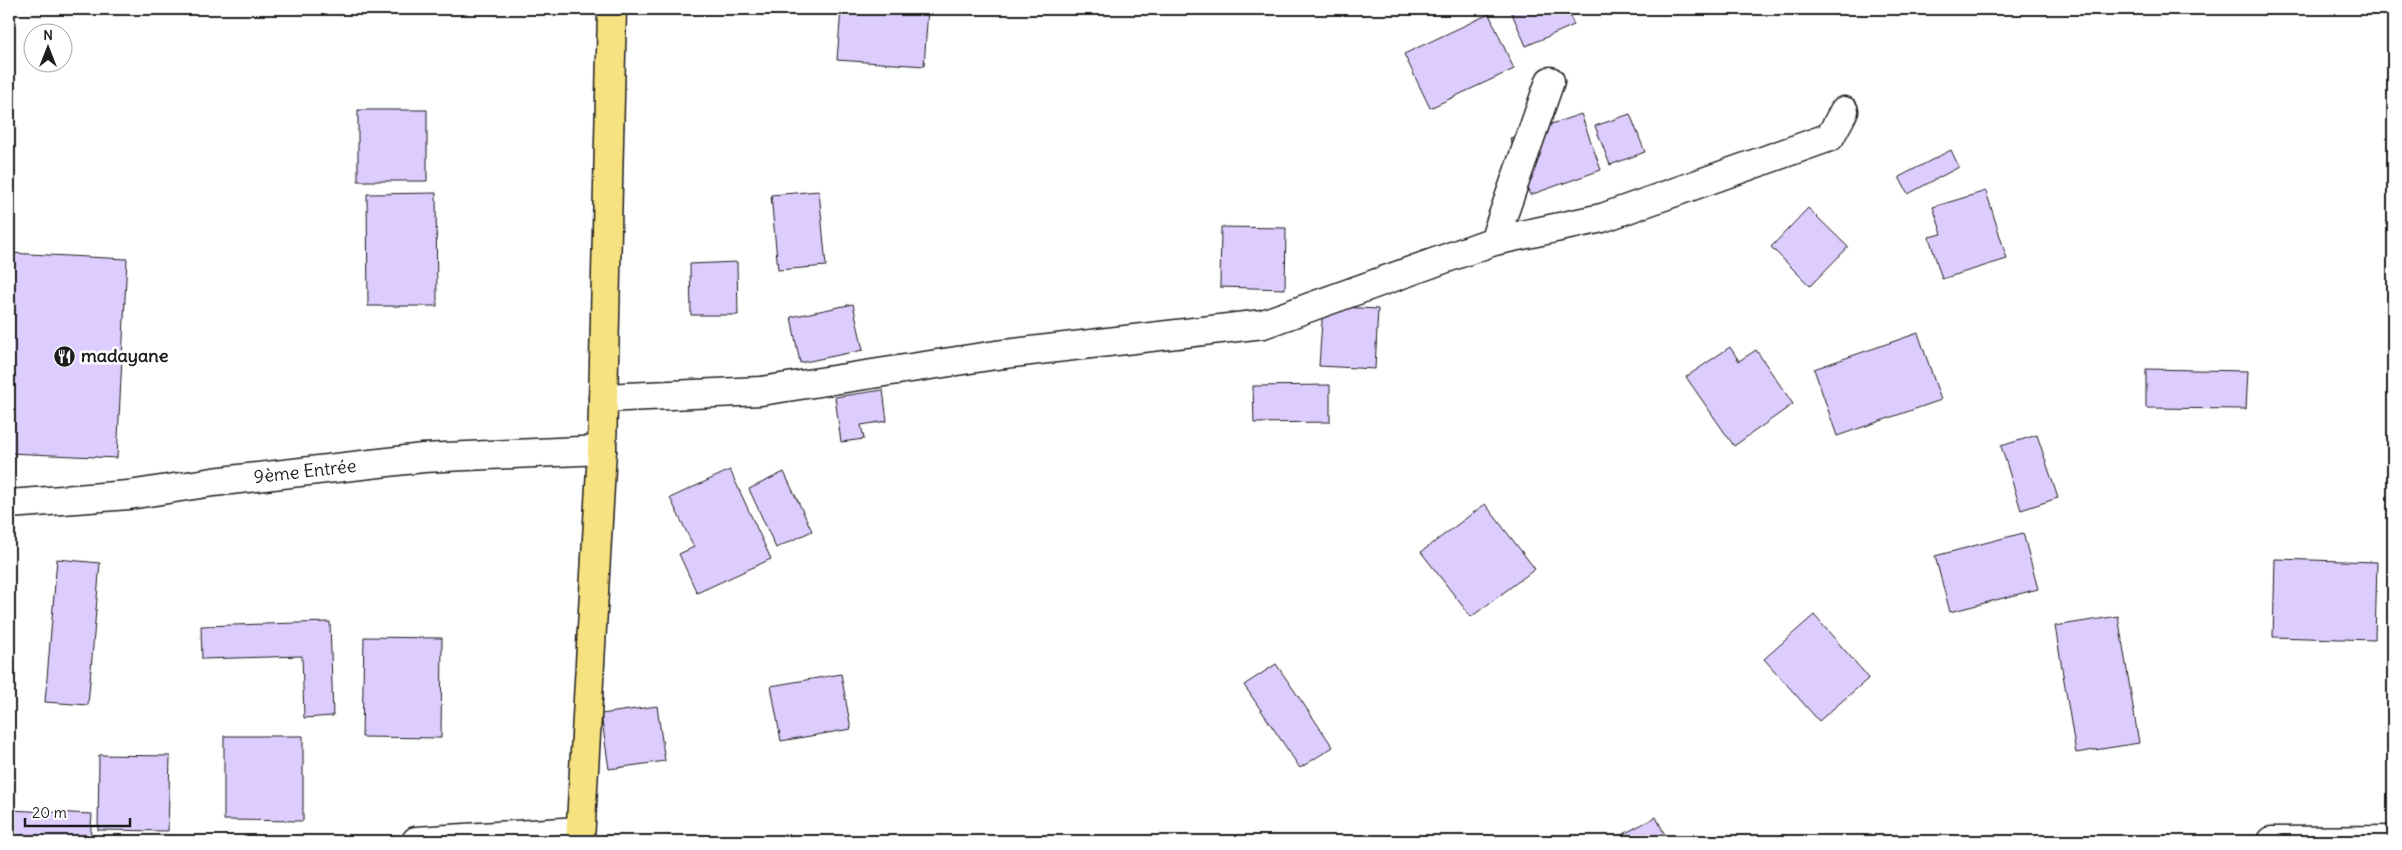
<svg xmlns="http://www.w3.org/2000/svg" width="2402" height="850" font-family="Delius,sans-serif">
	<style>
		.building { fill: #ddccfe; stroke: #1c1c1c }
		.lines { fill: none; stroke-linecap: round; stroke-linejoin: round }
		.minor-casing { stroke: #1c1c1c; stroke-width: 31 }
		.primary-casing { stroke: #1c1c1c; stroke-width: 31 }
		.minor { stroke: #fff; stroke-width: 28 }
		.primary { stroke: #f7e281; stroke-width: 28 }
		.labels { text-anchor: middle; stroke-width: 5; stroke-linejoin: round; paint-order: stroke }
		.poi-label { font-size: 18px; font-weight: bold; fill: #1c1c1c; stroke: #fff; text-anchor: start }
		.street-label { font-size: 18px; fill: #1c1c1c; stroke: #fff }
	</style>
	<rect width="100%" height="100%" fill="#fff"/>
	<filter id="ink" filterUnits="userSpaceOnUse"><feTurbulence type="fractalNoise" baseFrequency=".02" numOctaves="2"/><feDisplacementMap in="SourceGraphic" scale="10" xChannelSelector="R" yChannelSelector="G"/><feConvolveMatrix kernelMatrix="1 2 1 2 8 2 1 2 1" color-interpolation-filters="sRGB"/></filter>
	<g filter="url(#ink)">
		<path class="building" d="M 841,9 L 928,9 L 924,66 L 837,60 Z
			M 1510,9 L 1567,9 L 1574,25 L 1526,46 Z
			M 1489,14 L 1514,69 L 1430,108 L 1404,54 Z
			M 358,110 L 427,110 L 427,181 L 358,181 Z
			M 1581,114 L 1601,170 L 1530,195 L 1510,138 Z
			M 1630,114 L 1645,152 L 1610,165 L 1595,126 Z
			M 1951,150 L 1959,167 L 1908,194 L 1899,177 Z
			M 819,191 L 826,266 L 778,270 L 771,195 Z
			M 1986,191 L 2007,259 L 1942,279 L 1929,237 L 1942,234 L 1933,207 Z
			M 436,193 L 437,306 L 368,306 L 367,194 Z
			M 1808,208 L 1848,247 L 1810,286 L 1771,247 Z
			M 1221,227 L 1286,228 L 1285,289 L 1220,287 Z
			M 9,253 L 127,259 L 117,458 L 9,453 Z
			M 737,262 L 738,315 L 691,315 L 690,264 Z
			M 853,304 L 863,350 L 800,363 L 791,317 Z
			M 1323,306 L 1378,309 L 1375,369 L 1319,366 Z
			M 1918,333 L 1941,400 L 1837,436 L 1814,369 Z
			M 1730,347 L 1739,361 L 1756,350 L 1793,404 L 1734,446 L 1686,377 Z
			M 2146,369 L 2248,371 L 2246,409 L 2146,408 Z
			M 1330,385 L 1330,422 L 1254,423 L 1253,386 Z
			M 883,390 L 887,421 L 861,425 L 864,439 L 841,442 L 835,397 Z
			M 2037,435 L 2058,498 L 2021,510 L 2001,446 Z
			M 730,470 L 771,559 L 697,593 L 679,554 L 694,547 L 670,498 Z
			M 784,472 L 812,531 L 776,548 L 749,489 Z
			M 1485,504 L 1535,569 L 1471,617 L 1421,552 Z
			M 2023,533 L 2038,589 L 1950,612 L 1935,556 Z
			M 57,559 L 100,563 L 88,705 L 45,702 Z
			M 2275,559 L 2377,562 L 2375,640 L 2273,637 Z
			M 1814,615 L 1869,678 L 1819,721 L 1764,659 Z
			M 2118,616 L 2139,743 L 2076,753 L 2055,626 Z
			M 330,622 L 333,716 L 304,718 L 302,656 L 202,659 L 201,626 Z
			M 364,637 L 442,638 L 441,738 L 362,737 Z
			M 1276,664 L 1333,747 L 1300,768 L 1244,685 Z
			M 841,674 L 851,729 L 781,741 L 771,686 Z
			M 657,706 L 665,761 L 609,769 L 601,714 Z
			M 224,736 L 303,736 L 303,821 L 224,820 Z
			M 99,755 L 170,756 L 168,831 L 98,830 Z
			M 9,810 L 92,814 L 90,841 L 9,841 Z
			M 1656,817 L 1668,841 L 1610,841 Z
			M 1057,839 L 1057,841 L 1011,841 Z"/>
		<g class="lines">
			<defs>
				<g id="minor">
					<path d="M 1494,241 L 1602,218 L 1830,137 L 1844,111"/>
					<path d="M 603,398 L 761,391 L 996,355 L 1263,324 L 1494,241 L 1550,81"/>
					<path id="s1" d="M 9,504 L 129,495 L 213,482 L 423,458 L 602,450"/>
					<path d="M 416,841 L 579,831"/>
					<path d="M 2272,841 L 2393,840"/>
				</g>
				<path id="primary" d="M 580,841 L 602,450 L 612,9"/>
			</defs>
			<use href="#minor" class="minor-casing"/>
			<use href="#primary" class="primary-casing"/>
			<use href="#minor" class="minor"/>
			<use href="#primary" class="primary"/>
		</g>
	</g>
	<defs>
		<symbol id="restaurant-disc" viewBox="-11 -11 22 22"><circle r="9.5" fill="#1c1c1c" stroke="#fff"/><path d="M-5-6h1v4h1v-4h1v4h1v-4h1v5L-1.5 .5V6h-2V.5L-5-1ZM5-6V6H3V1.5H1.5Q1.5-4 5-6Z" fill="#fff"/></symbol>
	</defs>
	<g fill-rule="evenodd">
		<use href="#restaurant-disc" x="52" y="344" width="25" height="25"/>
	</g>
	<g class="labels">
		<g class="poi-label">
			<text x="81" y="362">madayane</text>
		</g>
		<g class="street-label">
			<text dy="6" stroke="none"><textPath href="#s1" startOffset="298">9ème Entrée</textPath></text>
		</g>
	</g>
	<rect width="2402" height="850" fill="none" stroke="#fff" stroke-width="30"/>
	<rect x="15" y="15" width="2372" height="820" fill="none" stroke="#1c1c1c" stroke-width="2" filter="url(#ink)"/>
	<g transform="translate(48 48)"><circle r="24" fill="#ffffff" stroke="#a4a4a4"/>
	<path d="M0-4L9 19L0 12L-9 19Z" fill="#1c1c1c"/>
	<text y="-8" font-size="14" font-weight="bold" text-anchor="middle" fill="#1c1c1c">N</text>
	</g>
	<path d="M25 818v8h105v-8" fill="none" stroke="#1c1c1c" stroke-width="2.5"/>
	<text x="32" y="818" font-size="15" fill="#1c1c1c" stroke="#ffffff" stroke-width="4" paint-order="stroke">20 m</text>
</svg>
